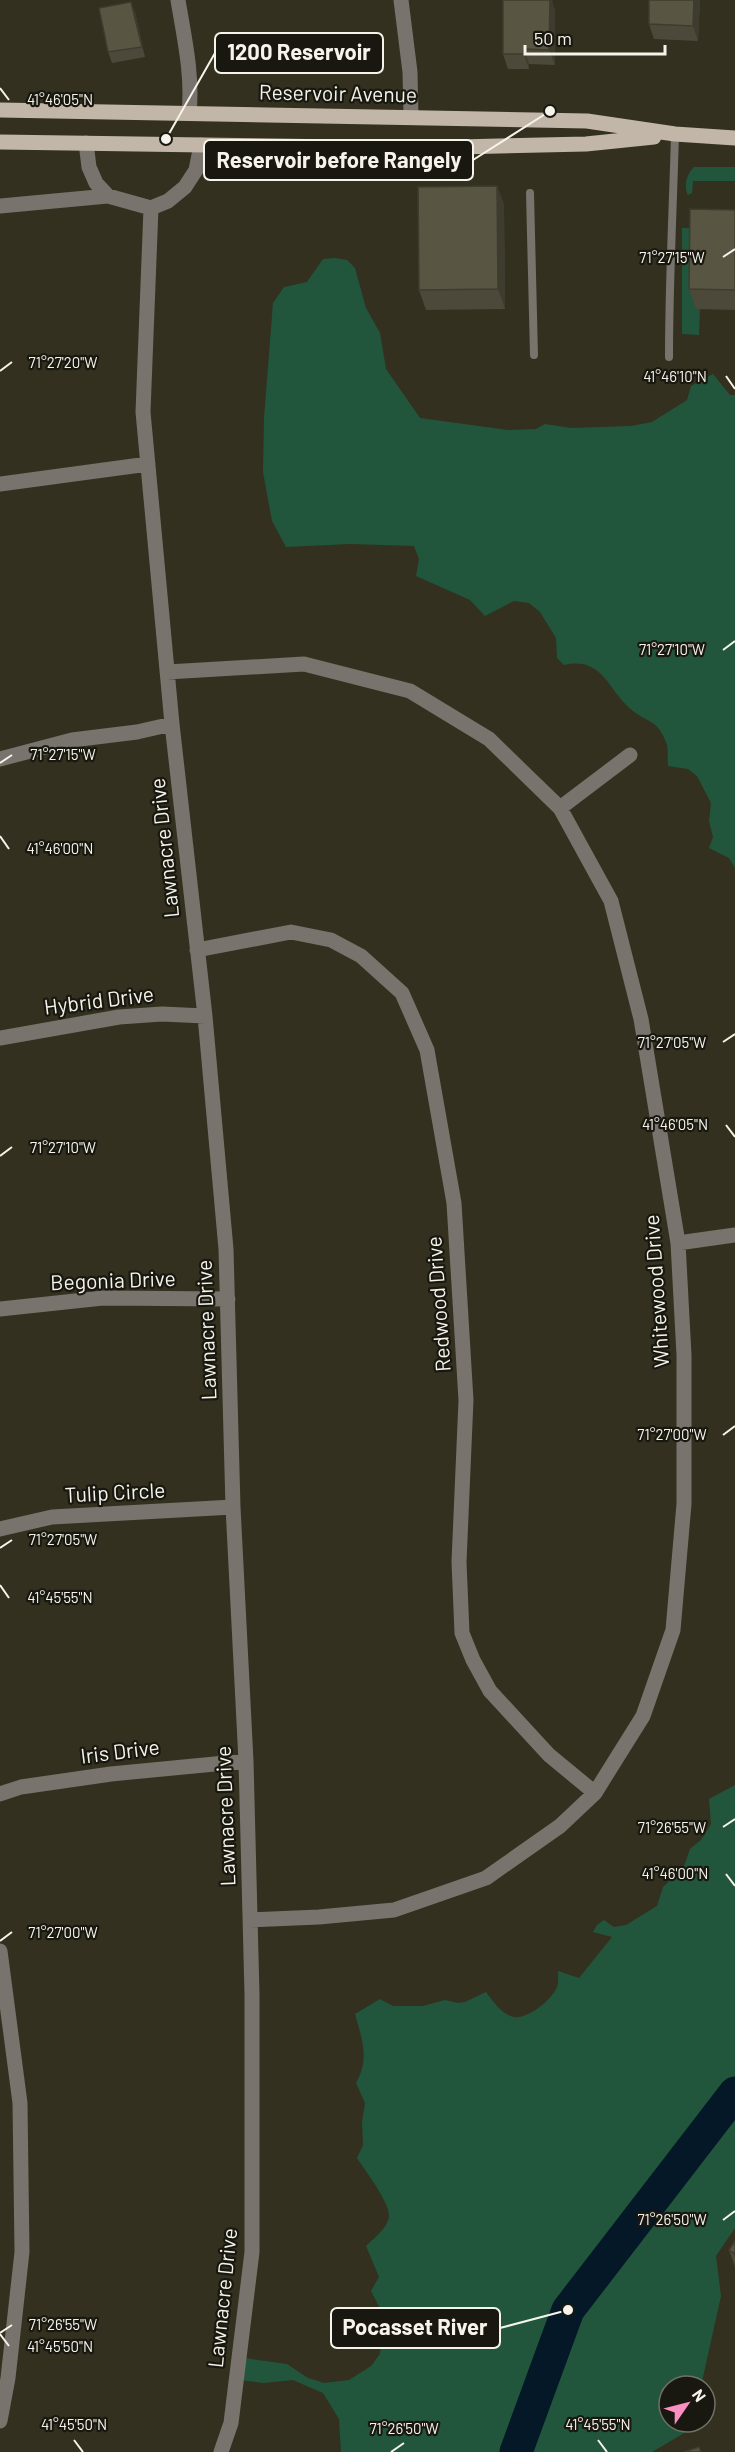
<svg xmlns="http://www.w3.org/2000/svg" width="735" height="2452" font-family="Barlow,sans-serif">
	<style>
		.green { fill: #22563c }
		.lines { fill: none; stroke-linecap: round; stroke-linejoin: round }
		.river { stroke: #041828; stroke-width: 33 }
		.service { stroke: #78736c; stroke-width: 8 }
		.minor { stroke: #78736c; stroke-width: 15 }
		.primary { stroke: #c1b6a7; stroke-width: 15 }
		.wall { fill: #4d493a }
		.shaded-wall { fill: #3e3c2f }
		.building { fill: #595543; stroke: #3e3c2f; stroke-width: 1.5 }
		.ticks { fill: none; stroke: #f6f4ea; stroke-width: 2 }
		.labels { text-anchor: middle; stroke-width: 4.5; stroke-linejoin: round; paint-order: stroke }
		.street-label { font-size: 21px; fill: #f6f4ea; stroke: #191810 }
		.ticks-label { font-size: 15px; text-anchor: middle; fill: #f6f4ea; stroke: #191810; stroke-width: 4.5; stroke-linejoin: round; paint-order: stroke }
		.leader { fill: none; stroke: #f6f4ea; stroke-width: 2 }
		.callout-dot { fill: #f6f4ea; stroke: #191810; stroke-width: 2 }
		.callout { fill: #191810; stroke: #f6f4ea; stroke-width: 2 }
		.callout-label { font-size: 22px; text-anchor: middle; font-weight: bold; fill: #f6f4ea }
	</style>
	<rect width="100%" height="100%" fill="#33301f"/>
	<path class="green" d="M 694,167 L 735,167 L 735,181 L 693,181 L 692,193 L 688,195 C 683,186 687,174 694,167 Z
		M 682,228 L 697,228 L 696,308 L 700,309 L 699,335 L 682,334 Z
		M 335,258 L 347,260 L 355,268 L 366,308 L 380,333 L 386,369 L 420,418 L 508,430 L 536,429 L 545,424 L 571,428 L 631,426 L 652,422 L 687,400 L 691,386 L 713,374 L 730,395 L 735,395 L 735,868 L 729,858 L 709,848 L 713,837 L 709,821 L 711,803 L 697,776 L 688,769 L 668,766 C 667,758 669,749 666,742 C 657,719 648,723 633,711 C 608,692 604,656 564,665 L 557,658 L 556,638 L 540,612 L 529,603 L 514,601 L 485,616 L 470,600 L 416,576 L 419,559 L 414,546 L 350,544 L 286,547 L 272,521 L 263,472 L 264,418 L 273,303 L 284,287 L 307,282 L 323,259 Z
		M 735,1785 L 735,2228 L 716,2256 L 721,2296 L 701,2386 L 669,2386 L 669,2422 L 693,2422 L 691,2429 L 652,2452 L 341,2452 L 339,2419 L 323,2393 L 293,2380 L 264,2383 L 240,2380 L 244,2358 L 287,2364 L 308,2378 L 324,2383 L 349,2380 L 371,2366 L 380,2354 L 383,2314 L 371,2291 L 379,2277 L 366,2246 C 374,2238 388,2228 389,2216 C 390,2203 365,2170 357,2158 L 363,2145 L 362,2122 L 365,2103 L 356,2083 C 370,2059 362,2039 355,2014 L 380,1999 L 393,2006 L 423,2006 L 445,2000 L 458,2003 L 465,2002 L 486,1992 C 493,2001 502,2015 514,2017 C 528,2019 550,2001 556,1989 C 559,1984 558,1977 558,1971 L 579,1978 L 612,1937 L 593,1932 L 597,1925 L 604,1920 L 614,1927 L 626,1925 L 657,1906 L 663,1887 L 683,1869 L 690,1849 L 701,1840 L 711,1824 L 709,1799 Z"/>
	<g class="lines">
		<path class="river" d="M 516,2452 L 568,2310 L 735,2093"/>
		<path class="service" d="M 530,193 L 534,355
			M 669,357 C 669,282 673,208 675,134"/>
		<path class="minor" d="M 178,0 C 184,37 193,75 189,113
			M 401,0 L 410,72 L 411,116
			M 86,143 L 89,167 L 96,183 L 108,196 L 151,208 L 168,201 L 185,187 L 196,170 L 201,145
			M 0,206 L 108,196
			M 151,208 L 143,412 L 172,724 L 205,1016 L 226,1249 L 233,1507 L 246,1761 L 252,1994 L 252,2252 L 231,2423 L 221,2452
			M 0,484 L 148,464
			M 167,672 L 304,664 L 410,691 L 489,739 L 560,808 L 611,901 L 641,1019 L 678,1243 L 684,1355 L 684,1504 L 673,1630 L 643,1716 L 603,1780 L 595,1793 L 560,1826 L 486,1878 L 394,1910 L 319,1917 L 250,1920
			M 0,759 L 72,740 L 137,732 L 172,724
			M 560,808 L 630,755
			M 197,950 L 291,932 L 331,940 L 361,956 L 402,993 L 427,1050 L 454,1203 L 466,1400 L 459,1562 L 462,1633 L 473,1660 L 490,1691 L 549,1755 L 595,1793
			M 0,1038 L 119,1017 L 162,1014 L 205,1016
			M 678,1243 L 735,1235
			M 0,1309 L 103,1298 L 228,1299
			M 0,1529 L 52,1517 L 233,1507
			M 0,1794 L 21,1787 L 111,1774 L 246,1761
			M 0,1951 L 20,2103 L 22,2252 L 8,2378 L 0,2421"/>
		<path class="primary" d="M 0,110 L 587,121 L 675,134 L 735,138
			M 0,142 L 415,148 L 586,144 L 654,137"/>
	</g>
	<path class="wall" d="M 649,0 L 700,0 L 698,41 L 654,39 L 649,24 Z
		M 555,10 L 555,65 L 529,64 L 529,69 L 508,69 L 503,54 Z
		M 135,12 L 145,57 L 112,63 L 108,52 Z
		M 497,186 L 504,205 L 505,309 L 426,310 L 419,290 Z
		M 735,210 L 735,310 L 696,309 L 689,289 Z
		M 735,2241 L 735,2267 L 729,2250 Z"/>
	<path class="shaded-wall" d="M 550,0 L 552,0 L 555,10 L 555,65 L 549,50 Z
		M 694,0 L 700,0 L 698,41 L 693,26 Z
		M 131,2 L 135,12 L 145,57 L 142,47 Z
		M 524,49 L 529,64 L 529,69 L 524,54 Z
		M 497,186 L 504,205 L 505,309 L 498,289 Z"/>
	<path class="building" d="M 503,0 L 550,0 L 549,50 L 524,49 L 524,54 L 503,54 Z
		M 649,0 L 694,0 L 693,26 L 649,24 Z
		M 131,2 L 142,47 L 108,52 L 99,8 Z
		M 497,186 L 498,289 L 419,290 L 418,187 Z
		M 690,209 L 735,210 L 735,290 L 689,289 Z
		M 735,2241 L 735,2254 L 729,2250 Z
		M 699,2447 L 701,2452 L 684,2452 Z"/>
	<path class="ticks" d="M 0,88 L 9,100M 723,257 L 735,249M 0,371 L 12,362M 726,376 L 735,389M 723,650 L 735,641M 0,763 L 12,755M 0,836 L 9,849M 723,1042 L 735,1034M 726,1125 L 735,1137M 0,1156 L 12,1147M 723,1435 L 735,1426M 0,1548 L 12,1540M 0,1585 L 9,1598M 723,1827 L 735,1819M 726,1874 L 735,1886M 0,1941 L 12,1932M 723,2220 L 735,2211M 0,2333 L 12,2325M 0,2334 L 9,2346M 74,2440 L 83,2452M 598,2440 L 607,2452M 391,2452 L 404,2443"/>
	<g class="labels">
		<g class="street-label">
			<text transform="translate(338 94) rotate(1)" y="7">Reservoir Avenue</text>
			<text transform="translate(165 848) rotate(-96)" y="7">Lawnacre Drive</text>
			<text transform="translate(99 1001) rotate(-7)" y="7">Hybrid Drive</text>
			<text transform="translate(113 1281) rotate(-2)" y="7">Begonia Drive</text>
			<text transform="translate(657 1291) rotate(-94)" y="7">Whitewood Drive</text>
			<text transform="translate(439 1304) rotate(-94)" y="7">Redwood Drive</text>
			<text transform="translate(207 1330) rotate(-92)" y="7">Lawnacre Drive</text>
			<text transform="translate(115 1493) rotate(-3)" y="7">Tulip Circle</text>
			<text transform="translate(120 1752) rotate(-7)" y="7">Iris Drive</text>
			<text transform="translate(226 1816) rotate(-92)" y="7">Lawnacre Drive</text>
			<text transform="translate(223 2298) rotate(-84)" y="7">Lawnacre Drive</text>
		</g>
	</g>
	<g class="ticks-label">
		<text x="60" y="105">41°46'05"N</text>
		<text x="672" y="263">71°27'15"W</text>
		<text x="63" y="368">71°27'20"W</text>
		<text x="675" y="382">41°46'10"N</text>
		<text x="672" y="655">71°27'10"W</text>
		<text x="63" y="760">71°27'15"W</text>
		<text x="60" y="854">41°46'00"N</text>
		<text x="672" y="1048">71°27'05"W</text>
		<text x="675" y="1130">41°46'05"N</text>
		<text x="63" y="1153">71°27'10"W</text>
		<text x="672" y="1440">71°27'00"W</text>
		<text x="63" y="1545">71°27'05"W</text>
		<text x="60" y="1603">41°45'55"N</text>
		<text x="672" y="1833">71°26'55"W</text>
		<text x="675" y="1879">41°46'00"N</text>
		<text x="63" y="1938">71°27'00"W</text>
		<text x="672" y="2225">71°26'50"W</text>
		<text x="63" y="2330">71°26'55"W</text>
		<text x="60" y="2352">41°45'50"N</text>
		<text x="74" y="2430">41°45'50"N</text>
		<text x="598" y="2430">41°45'55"N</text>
		<text x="404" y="2434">71°26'50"W</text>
	</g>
	<path class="leader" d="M166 139L215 53M550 111L473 160M568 2310L500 2328"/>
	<g class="callout-dot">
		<circle cx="166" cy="139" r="6"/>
		<circle cx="550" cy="111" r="6"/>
		<circle cx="568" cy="2310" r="6"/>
	</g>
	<g class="callout">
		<rect x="215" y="33" width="168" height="40" rx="6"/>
		<rect x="204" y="140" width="269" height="40" rx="6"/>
		<rect x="331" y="2308" width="169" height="40" rx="6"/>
	</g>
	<g class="callout-label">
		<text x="299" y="60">1200 Reservoir</text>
		<text x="339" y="168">Reservoir before Rangely</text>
		<text x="415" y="2335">Pocasset River</text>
	</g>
	<g transform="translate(687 2404) rotate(55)"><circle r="28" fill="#191810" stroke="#717067" stroke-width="1.5"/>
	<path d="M0-4.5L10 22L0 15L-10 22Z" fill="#fc8fc2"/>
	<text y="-9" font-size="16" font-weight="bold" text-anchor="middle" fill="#f6f4ea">N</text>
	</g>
	<path d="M525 45v9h140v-9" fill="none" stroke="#f6f4ea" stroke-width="3"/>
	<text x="534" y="45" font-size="18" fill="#f6f4ea" stroke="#191810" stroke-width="4.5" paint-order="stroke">50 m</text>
</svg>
